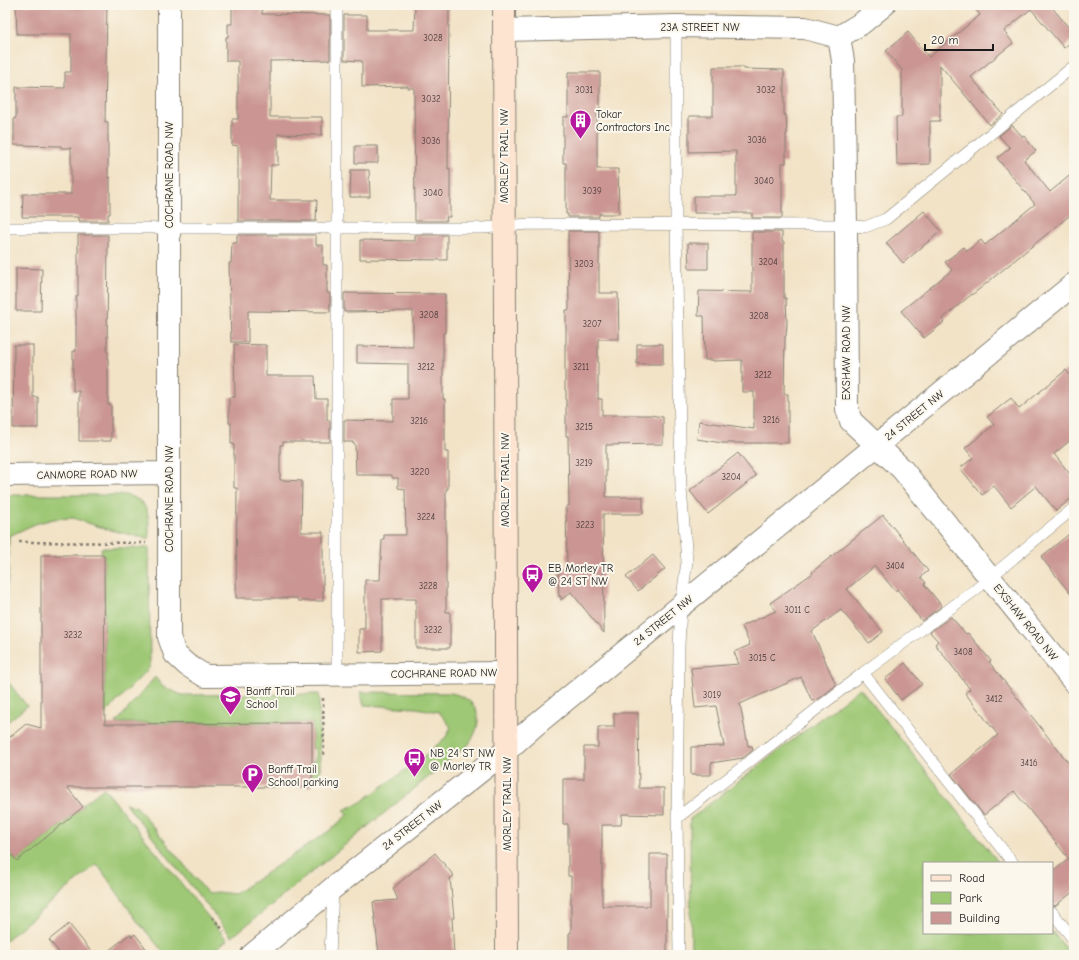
<svg xmlns="http://www.w3.org/2000/svg" width="1079" height="960" font-family="'Comic Neue',sans-serif">
	<style>
		.green { fill: #9ec874; stroke: #5d7248 }
		.building { fill: #ca9592 }
		.lines { fill: none; stroke-linecap: round; stroke-linejoin: round }
		.lane-casing { stroke: #878072; stroke-width: 12 }
		.street-casing { stroke: #878072; stroke-width: 24 }
		.secondary-casing { stroke: #878072; stroke-width: 24 }
		.path { stroke: #878072; stroke-width: 2.5; stroke-dasharray: 3 3; stroke-linecap: butt }
		.lane { stroke: #fff; stroke-width: 11 }
		.street { stroke: #fff; stroke-width: 22 }
		.secondary { stroke: #fde4d0; stroke-width: 22 }
		.labels { text-anchor: middle; stroke-width: 4; stroke-linejoin: round; paint-order: stroke }
		.number-label { font-size: 9px; fill: #483a3a }
		.street-label { font-size: 11px; fill: #1c1c1c; stroke: #fbf7ec }
		.poi-label { font-size: 11px; fill: #1c1c1c; stroke: #fbf7ec; text-anchor: start }
	</style>
	<rect width="100%" height="100%" fill="#fbf7ec"/>
	<filter id="ink" filterUnits="userSpaceOnUse"><feTurbulence type="fractalNoise" baseFrequency=".025" numOctaves="2"/><feDisplacementMap in="SourceGraphic" scale="8" xChannelSelector="R" yChannelSelector="G"/><feConvolveMatrix kernelMatrix="1 2 1 2 8 2 1 2 1" color-interpolation-filters="sRGB"/></filter>
	<filter id="wash" filterUnits="userSpaceOnUse"><feTurbulence type="fractalNoise" baseFrequency=".012" numOctaves="4" result="noise"/><feDisplacementMap in="SourceGraphic" scale="16" xChannelSelector="R" yChannelSelector="G"/><feGaussianBlur stdDeviation="0.9" result="paint"/><feColorMatrix in="noise" values="0 0 0 0 0 0 0 0 0 0 0 0 0 0 0 0 0 1.4 0 .05"/><feComposite in="paint" operator="in"/></filter>
	<g filter="url(#wash)">
		<rect width="100%" height="100%" fill="#f2e3c7"/>
		<path class="green" d="M 548,5 L 829,5 L 829,7 L 553,7 Z
			M 5,495 L 125,495 C 151,500 149,517 149,539 L 106,529 L 73,518 L 53,519 L 35,524 L 9,536 L 8,579 L 5,592 Z
			M 101,548 L 149,548 L 150,667 L 105,714 L 104,555 L 102,555 Z
			M 155,677 L 163,687 L 182,695 L 319,694 L 320,769 L 317,779 L 312,784 L 312,761 L 315,761 L 315,749 L 312,748 L 312,723 L 116,723 Z
			M 5,678 L 27,706 L 5,724 Z
			M 860,688 L 999,863 L 924,863 L 924,933 L 1052,933 L 1052,931 L 1071,955 L 691,955 L 690,819 Z
			M 360,692 L 451,693 C 480,699 485,721 469,744 L 232,937 L 125,803 L 137,807 L 208,894 L 216,892 L 235,894 L 332,829 L 347,815 L 344,810 L 361,802 L 423,757 L 446,737 L 451,727 L 439,712 L 416,708 L 364,705 Z
			M 104,788 L 227,940 L 208,955 L 164,955 L 165,954 L 138,922 L 97,864 L 5,941 L 5,851 L 7,849 L 17,861 L 83,807 L 82,805 Z"/>
		<g id="blocks">
			<path class="building" d="M 16,5 L 107,5 L 105,122 L 108,122 L 108,177 L 110,177 L 110,214 L 108,214 L 108,221 L 78,221 L 78,217 L 22,217 L 23,194 L 71,194 L 71,148 L 61,148 L 61,146 L 14,145 L 14,118 L 16,118 L 16,87 L 65,88 L 65,72 L 71,72 L 71,34 L 17,34 Z
				M 232,5 L 262,5 L 262,14 L 330,15 L 330,60 L 270,61 L 270,117 L 322,117 L 322,135 L 278,134 L 278,165 L 271,165 L 270,200 L 317,200 L 316,221 L 238,221 L 238,146 L 232,145 L 232,119 L 238,119 L 238,61 L 226,61 L 226,37 L 228,37 L 228,24 L 232,24 Z
				M 415,5 L 449,5 L 448,169 L 450,168 L 450,217 L 446,217 L 447,221 L 415,221 L 414,88 L 408,88 L 408,86 L 362,87 L 362,61 L 344,60 L 344,15 L 367,15 L 367,30 L 414,30 Z
				M 972,5 L 1050,5 L 1074,34 L 1074,39 L 1064,48 L 1031,9 L 1004,31 L 1013,43 L 971,77 L 1003,114 L 990,125 L 940,65 L 940,121 L 930,121 L 930,164 L 897,165 L 896,117 L 902,117 L 902,70 L 886,51 L 908,32 L 929,57 L 980,15 Z
				M 713,67 L 744,67 L 744,69 L 784,70 L 784,115 L 786,115 L 787,134 L 786,134 L 786,163 L 782,163 L 782,218 L 752,218 L 752,213 L 694,213 L 694,196 L 736,196 L 736,151 L 689,152 L 689,116 L 713,116 Z
				M 568,72 L 600,72 L 600,109 L 597,109 L 597,169 L 618,169 L 619,214 L 599,214 L 599,217 L 568,217 L 568,214 L 566,214 L 566,163 L 563,163 L 563,117 L 568,117 Z
				M 1012,125 L 1023,137 L 1024,136 L 1036,151 L 1024,160 L 1050,192 L 1074,172 L 1074,212 L 972,295 L 972,294 L 942,319 L 944,322 L 924,338 L 901,311 L 952,270 L 945,262 L 964,247 L 967,251 L 981,240 L 985,245 L 1035,204 L 997,158 L 1010,148 L 999,136 Z
				M 355,146 L 378,146 L 378,163 L 355,163 Z
				M 351,170 L 369,170 L 370,197 L 350,197 Z
				M 924,211 L 941,231 L 903,263 L 886,243 Z
				M 568,231 L 599,231 L 599,293 L 618,293 L 619,339 L 598,339 L 598,399 L 602,399 L 602,415 L 650,415 L 663,417 L 663,444 L 606,445 L 606,497 L 643,497 L 643,514 L 603,514 L 604,633 L 571,592 L 561,600 L 561,596 L 559,597 L 558,574 L 567,567 L 566,506 L 569,506 L 568,436 L 566,436 L 566,390 L 565,390 L 565,344 L 566,344 L 566,310 L 569,310 Z
				M 752,232 L 782,232 L 782,242 L 784,242 L 784,298 L 786,298 L 787,323 L 786,336 L 785,336 L 784,394 L 788,394 L 788,443 L 722,443 L 697,439 L 699,421 L 754,429 L 754,392 L 742,392 L 742,360 L 713,361 L 713,360 L 705,360 L 704,316 L 698,316 L 699,291 L 752,292 Z
				M 78,235 L 108,235 L 107,352 L 108,352 L 108,405 L 111,405 L 111,441 L 79,441 L 79,391 L 73,391 L 73,351 L 76,351 L 76,296 L 78,296 Z
				M 237,235 L 316,235 L 316,245 L 323,245 L 323,265 L 327,265 L 327,293 L 330,293 L 330,312 L 248,311 L 248,342 L 231,342 L 229,263 L 231,263 L 232,243 L 237,243 Z
				M 415,235 L 447,235 L 447,260 L 360,259 L 360,240 L 415,241 Z
				M 688,243 L 708,243 L 708,269 L 689,269 Z
				M 16,268 L 42,269 L 41,311 L 16,311 Z
				M 344,293 L 445,294 L 445,333 L 443,333 L 443,399 L 445,399 L 445,452 L 448,452 L 448,489 L 446,489 L 446,612 L 450,612 L 450,648 L 416,648 L 416,599 L 382,599 L 382,651 L 359,652 L 359,629 L 365,629 L 365,580 L 380,580 L 382,539 L 384,539 L 384,535 L 406,535 L 405,489 L 398,488 L 398,478 L 392,478 L 392,475 L 356,475 L 355,444 L 353,444 L 353,442 L 344,442 L 344,420 L 393,421 L 393,399 L 408,399 L 408,364 L 357,363 L 357,346 L 413,347 L 413,311 L 344,312 Z
				M 234,344 L 266,345 L 266,376 L 315,376 L 316,399 L 327,399 L 327,420 L 330,420 L 330,442 L 283,442 L 283,445 L 280,445 L 280,480 L 302,481 L 301,532 L 323,532 L 323,601 L 298,601 L 297,598 L 236,598 L 237,488 L 234,488 L 234,444 L 231,444 L 231,423 L 229,423 L 229,397 L 235,397 Z
				M 637,344 L 663,344 L 663,364 L 637,364 Z
				M 14,345 L 33,345 L 33,397 L 38,397 L 38,428 L 13,428 Z
				M 1066,370 L 1074,380 L 1074,437 L 1054,454 L 1074,479 L 1074,496 L 1056,511 L 1036,486 L 1011,507 L 994,486 L 982,495 L 960,468 L 973,458 L 965,448 L 994,425 L 987,417 L 1011,398 L 1019,409 Z
				M 738,453 L 756,476 L 708,514 L 690,491 Z
				M 883,515 L 928,571 L 921,577 L 926,583 L 924,584 L 942,606 L 922,621 L 897,589 L 895,591 L 875,566 L 847,589 L 883,632 L 869,643 L 841,610 L 812,631 L 836,685 L 821,697 L 812,701 L 801,677 L 740,704 L 748,746 L 752,746 L 753,750 L 743,758 L 711,763 L 711,775 L 691,775 L 691,747 L 724,746 L 716,706 L 695,708 L 691,668 L 739,664 L 734,652 L 750,645 L 742,626 L 776,611 L 770,603 L 813,573 L 812,572 Z
				M 1074,530 L 1074,598 L 1041,557 Z
				M 41,555 L 104,555 L 105,724 L 312,723 L 312,787 L 67,787 L 83,807 L 17,861 L 5,847 L 5,741 L 26,724 L 41,728 Z
				M 653,555 L 665,569 L 638,591 L 626,577 Z
				M 951,617 L 966,634 L 968,633 L 991,661 L 989,662 L 1074,770 L 1074,891 L 1055,906 L 1052,905 L 1052,872 L 1069,859 L 1014,791 L 984,815 L 951,774 L 998,735 L 965,693 L 970,689 L 935,644 L 938,641 L 930,632 Z
				M 905,663 L 922,684 L 901,700 L 885,679 Z
				M 614,713 L 638,713 L 639,788 L 664,788 L 664,815 L 622,814 L 621,825 L 602,825 L 602,906 L 650,906 L 650,854 L 667,854 L 667,955 L 569,955 L 569,933 L 571,933 L 571,876 L 568,876 L 568,824 L 563,824 L 563,779 L 584,779 L 584,747 L 598,747 L 598,727 L 614,727 Z
				M 435,853 L 454,876 L 450,878 L 454,918 L 452,918 L 454,955 L 379,955 L 373,902 L 398,900 L 393,888 Z
				M 69,924 L 94,955 L 61,955 L 49,940 Z
				M 130,934 L 132,937 L 135,934 L 151,955 L 103,955 Z"/>
		</g>
	</g>
	<g filter="url(#ink)">
		<use href="#blocks" fill-opacity="0" stroke="#878072" stroke-width="1"/>
		<g class="lines">
			<defs>
				<path id="lane" d="M 676,26 L 676,224 L 681,489 L 687,561 L 681,605 L 679,646 L 677,818 L 679,955
					M 5,228 L 483,228 L 529,224 L 846,225 L 865,227 L 886,219 L 1074,66
					M 863,673 L 1013,863
					M 337,674 L 337,5
					M 677,818 L 863,673 L 975,590 L 1074,508
					M 1052,912 L 1074,940
					M 330,955 L 333,889"/>
				<path id="street" d="M 169,5 L 169,637 L 175,654 L 187,665 L 205,676 L 506,673
					M 504,30 L 676,26 L 805,28 L 839,37 L 862,23 L 884,5
					M 839,37 L 843,61 L 846,225 L 847,409 L 851,421 L 902,469 L 1074,682
					M 5,475 L 168,473
					M 252,955 L 333,888 L 507,750 L 534,726 L 1074,284"/>
				<path id="secondary" d="M 504,5 L 507,955"/>
			</defs>
			<use href="#lane" class="lane-casing"/>
			<use href="#street" class="street-casing"/>
			<use href="#secondary" class="secondary-casing"/>
			<path class="path" d="M 19,542 L 146,543
				M 323,698 L 324,756
				M 212,917 L 224,931"/>
			<use href="#lane" class="lane"/>
			<use href="#street" class="street"/>
			<use href="#secondary" class="secondary"/>
		</g>
	</g>
	<defs>
		<symbol id="building-pin" viewBox="-11 -11 22 30"><path d="M0 17L-7.5 6A9.5 9.5 0 1 1 7.5 6Z" fill="#b5179e" stroke="#fbf7ec"/><path d="M-4-6H4V6H1V3H-1V6H-4ZM-2.5-4.3h1.7v1.8h-1.7ZM.8-4.3h1.7v1.8H.8ZM-2.5-1h1.7V.8h-1.7ZM.8-1h1.7V.8H.8Z" fill="#fff"/></symbol>
		<symbol id="bus-pin" viewBox="-11 -11 22 30"><path d="M0 17L-7.5 6A9.5 9.5 0 1 1 7.5 6Z" fill="#b5179e" stroke="#fbf7ec"/><path d="M-5-6H5V4H4V6H2V4H-2V6H-4V4H-5ZM-3.5-4V0h7V-4ZM-3.5 1.2v1.5H-2V1.2ZM2 1.2v1.5H3.5V1.2Z" fill="#fff"/></symbol>
		<symbol id="school-pin" viewBox="-11 -11 22 30"><path d="M0 17L-7.5 6A9.5 9.5 0 1 1 7.5 6Z" fill="#b5179e" stroke="#fbf7ec"/><path d="M0-5L7-2L0 1L-7-2ZM-4 1L0 2.5L4 1V4Q0 6-4 4Z" fill="#fff"/></symbol>
		<symbol id="parking-pin" viewBox="-11 -11 22 30"><path d="M0 17L-7.5 6A9.5 9.5 0 1 1 7.5 6Z" fill="#b5179e" stroke="#fbf7ec"/><path d="M-3.5-5.5H1a3.5 3.5 0 0 1 0 7H-1V5.5H-3.5ZM-1-3.4V-.6H.8a1.4 1.4 0 0 0 0-2.8Z" fill="#fff"/></symbol>
	</defs>
	<g fill-rule="evenodd">
		<use href="#building-pin" x="568" y="108" width="25" height="34"/>
		<use href="#bus-pin" x="520" y="562" width="25" height="34"/>
		<use href="#school-pin" x="218" y="684" width="25" height="34"/>
		<use href="#bus-pin" x="402" y="746" width="25" height="34"/>
		<use href="#parking-pin" x="240" y="762" width="25" height="34"/>
	</g>
	<g class="labels">
		<g class="number-label">
			<text x="433" y="41">3028</text>
			<text x="584" y="93">3031</text>
			<text x="766" y="93">3032</text>
			<text x="431" y="102">3032</text>
			<text x="757" y="143">3036</text>
			<text x="431" y="144">3036</text>
			<text x="764" y="184">3040</text>
			<text x="592" y="194">3039</text>
			<text x="433" y="196">3040</text>
			<text x="768" y="265">3204</text>
			<text x="584" y="267">3203</text>
			<text x="429" y="318">3208</text>
			<text x="759" y="319">3208</text>
			<text x="592" y="327">3207</text>
			<text x="426" y="370">3212</text>
			<text x="581" y="370">3211</text>
			<text x="763" y="378">3212</text>
			<text x="771" y="423">3216</text>
			<text x="419" y="424">3216</text>
			<text x="584" y="430">3215</text>
			<text x="584" y="466">3219</text>
			<text x="420" y="475">3220</text>
			<text x="731" y="480">3204</text>
			<text x="426" y="520">3224</text>
			<text x="585" y="528">3223</text>
			<text x="895" y="569">3404</text>
			<text x="428" y="589">3228</text>
			<text x="797" y="613">3011 C</text>
			<text x="433" y="633">3232</text>
			<text x="73" y="638">3232</text>
			<text x="963" y="655">3408</text>
			<text x="762" y="661">3015 C</text>
			<text x="712" y="698">3019</text>
			<text x="994" y="702">3412</text>
			<text x="1029" y="766">3416</text>
		</g>
		<g class="street-label">
			<text x="700" y="31">23A STREET NW</text>
			<text transform="translate(504 156) rotate(-90)" y="4">MORLEY TRAIL NW</text>
			<text transform="translate(169 175) rotate(-90)" y="4">COCHRANE ROAD NW</text>
			<text transform="translate(846 353) rotate(-90)" y="4">EXSHAW ROAD NW</text>
			<text transform="translate(914 415) rotate(-39)" y="4">24 STREET NW</text>
			<text transform="translate(87 474) rotate(-1)" y="4">CANMORE ROAD NW</text>
			<text transform="translate(505 480) rotate(-90)" y="4">MORLEY TRAIL NW</text>
			<text transform="translate(169 499) rotate(-90)" y="4">COCHRANE ROAD NW</text>
			<text transform="translate(663 620) rotate(-39)" y="4">24 STREET NW</text>
			<text transform="translate(1026 622) rotate(51)" y="4">EXSHAW ROAD NW</text>
			<text transform="translate(444 673) rotate(-1)" y="4">COCHRANE ROAD NW</text>
			<text transform="translate(507 804) rotate(-90)" y="4">MORLEY TRAIL NW</text>
			<text transform="translate(412 825) rotate(-38)" y="4">24 STREET NW</text>
		</g>
		<g class="poi-label">
			<text x="596" y="118">Tokar<tspan x="596" dy="13">Contractors Inc</tspan></text>
			<text x="548" y="572">EB Morley TR<tspan x="548" dy="13">@ 24 ST NW</tspan></text>
			<text x="246" y="695">Banff Trail<tspan x="246" dy="13">School</tspan></text>
			<text x="430" y="757">NB 24 ST NW<tspan x="430" dy="13">@ Morley TR</tspan></text>
			<text x="268" y="773">Banff Trail<tspan x="268" dy="13">School parking</tspan></text>
		</g>
	</g>
	<rect width="1079" height="960" fill="none" stroke="#fbf7ec" stroke-width="20"/>
	<rect x="923" y="862" width="130" height="72" fill="#fbf7ec" stroke="#a29f99"/>
	<rect x="931" y="875" width="20" height="6" fill="#fde4d0" stroke="#a29f99"/>
	<text x="959" y="882" font-size="12" fill="#1c1c1c">Road</text>
	<rect x="931" y="892" width="20" height="12" fill="#9ec874" stroke="#a29f99"/>
	<text x="959" y="902" font-size="12" fill="#1c1c1c">Park</text>
	<rect x="931" y="912" width="20" height="12" fill="#ca9592" stroke="#a29f99"/>
	<text x="959" y="922" font-size="12" fill="#1c1c1c">Building</text>
	<path d="M925 44v6h68v-6" fill="none" stroke="#1c1c1c" stroke-width="2"/>
	<text x="931" y="44" font-size="12" fill="#1c1c1c" stroke="#fbf7ec" stroke-width="3" paint-order="stroke">20 m</text>
</svg>
